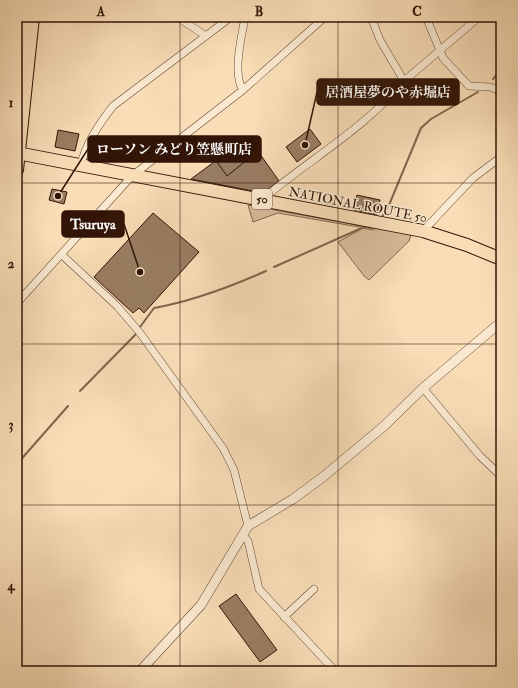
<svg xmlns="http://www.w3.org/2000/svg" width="518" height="688" font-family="'IM FELL Double Pica','Noto Serif JP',serif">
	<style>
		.green { fill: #d6bb99; stroke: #846850 }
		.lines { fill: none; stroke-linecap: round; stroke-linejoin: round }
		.stream { stroke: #81644c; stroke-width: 2 }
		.building { fill: #997d62; stroke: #321506 }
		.minor-casing { stroke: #644732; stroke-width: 8 }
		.tertiary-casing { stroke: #644732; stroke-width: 10 }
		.primary-casing { stroke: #321506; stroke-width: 14 }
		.trunk-casing { stroke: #321506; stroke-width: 14 }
		.minor { stroke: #fae9d0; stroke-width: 7 }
		.tertiary { stroke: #fae9d0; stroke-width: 9 }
		.primary { stroke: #f8ddb7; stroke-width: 12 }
		.trunk { stroke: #f8ddb7; stroke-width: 12 }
		.grid { fill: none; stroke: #321506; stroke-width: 1; stroke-opacity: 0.55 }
		.labels { text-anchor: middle; stroke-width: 3; stroke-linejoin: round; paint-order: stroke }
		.shield { fill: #fae9d0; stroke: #6e5543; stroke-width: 1 }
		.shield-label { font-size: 12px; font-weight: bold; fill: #321506 }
		.street-label { font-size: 13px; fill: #321506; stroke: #fae9d0 }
		.leader { fill: none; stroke: #321506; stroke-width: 1.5 }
		.callout-dot { fill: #321506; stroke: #fae9d0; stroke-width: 1.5 }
		.callout { fill: #321506; stroke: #321506; stroke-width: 1.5 }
		.callout-label { font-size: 14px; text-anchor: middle; font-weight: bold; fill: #fff }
		.neatline { fill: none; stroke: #321506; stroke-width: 1.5 }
		.grid-label { font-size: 13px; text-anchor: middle; font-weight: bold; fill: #321506 }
	</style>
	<rect width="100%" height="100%" fill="#f8ddb7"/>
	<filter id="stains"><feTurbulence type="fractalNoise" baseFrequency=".005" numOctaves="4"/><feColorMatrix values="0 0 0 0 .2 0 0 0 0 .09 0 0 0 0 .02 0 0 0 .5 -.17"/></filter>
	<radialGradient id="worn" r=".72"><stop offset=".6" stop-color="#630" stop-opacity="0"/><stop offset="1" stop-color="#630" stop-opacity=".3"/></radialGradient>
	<path class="green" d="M 248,205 L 362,226 L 359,227 L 278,213 L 253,222 Z
		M 363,228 L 373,230 L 376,228 L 411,235 L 409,241 L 369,280 L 364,276 L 338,242 Z"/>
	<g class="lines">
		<path class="stream" d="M 493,79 L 501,69
			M 382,217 L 389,205 L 421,128 L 431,119 L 478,92
			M 274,267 L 364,227 L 372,228
			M 140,327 L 154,308 C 193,301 230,287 266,271
			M 80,391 L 136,334
			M 17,464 L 68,406"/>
	</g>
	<path class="building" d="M 310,129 L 321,144 L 297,162 L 286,147 Z
		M 58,130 L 79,134 L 75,151 L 55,147 Z
		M 248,137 L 279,181 L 263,193 L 191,179 Z
		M 247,139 L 257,152 L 227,176 L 217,162 Z
		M 52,189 L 67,192 L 64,204 L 49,200 Z
		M 357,195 L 380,200 L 377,215 L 354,210 Z
		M 153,213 L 199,252 L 144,313 L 139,308 L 133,313 L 94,277 Z
		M 236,594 L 277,650 L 260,662 L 219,606 Z"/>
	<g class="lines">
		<defs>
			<path id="minor" d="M 177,17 L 206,36
				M 371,17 L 380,40 L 404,81
				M 426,17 L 443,58 L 469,86 L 490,87 L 501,91
				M 243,90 C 232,74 242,35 245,17
				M 81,165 C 85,144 100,123 113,106 L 231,17
				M 267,200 L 270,193 C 314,157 367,126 404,81 L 479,17
				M 423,231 L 473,178 L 501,157
				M 62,255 L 117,306 L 140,333 L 223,448 L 234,470 L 248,526
				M 17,303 L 132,176 L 243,90 L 325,17
				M 423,388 L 480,456 L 501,476
				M 242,534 L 248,541 L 259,589 L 335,671
				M 284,617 L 314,589"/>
			<path id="tertiary" d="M 140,671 L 201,605 L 248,526 L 293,499 L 323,477 L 384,426 L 423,388 L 501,322"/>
			<path id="primary" d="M 17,73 L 22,17
				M 17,170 L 33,17"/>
			<path id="trunk" d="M 17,153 L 423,231 L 467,245 L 501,259"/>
		</defs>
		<use href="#minor" class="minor-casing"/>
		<use href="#tertiary" class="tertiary-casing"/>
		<use href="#primary" class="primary-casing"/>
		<use href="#trunk" class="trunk-casing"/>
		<use href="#minor" class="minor"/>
		<use href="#tertiary" class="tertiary"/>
		<use href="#primary" class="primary"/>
		<use href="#trunk" class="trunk"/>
	</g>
	<path class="grid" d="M 180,17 L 180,671M 338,17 L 338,671M 17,183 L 501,183M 17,344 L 501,344M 17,505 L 501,505"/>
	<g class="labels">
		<rect class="shield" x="252" y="189" width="20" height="20" rx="3"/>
		<g class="shield-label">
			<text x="262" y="203">50</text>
		</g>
		<g class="street-label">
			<text transform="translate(358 204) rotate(11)" y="5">NATIONAL ROUTE 50</text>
		</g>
	</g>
	<path class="leader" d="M305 145L317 92M58 196L88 149M140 272L124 224"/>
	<g class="callout-dot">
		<circle cx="305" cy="145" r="4"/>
		<circle cx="58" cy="196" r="4"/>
		<circle cx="140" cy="272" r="4"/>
	</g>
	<g class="callout">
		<rect x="317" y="79" width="142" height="26" rx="4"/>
		<rect x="88" y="136" width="173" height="26" rx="4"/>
		<rect x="62" y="211" width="62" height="26" rx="4"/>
	</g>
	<g class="callout-label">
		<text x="388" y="97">居酒屋夢のや赤堀店</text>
		<text x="174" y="154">ローソン みどり笠懸町店</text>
		<text x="93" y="229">Tsuruya</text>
	</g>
	<rect width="518" height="688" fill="none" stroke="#f8ddb7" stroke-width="44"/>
	<rect x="22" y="22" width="474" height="644" class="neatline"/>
	<g class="grid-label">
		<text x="101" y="16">A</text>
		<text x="259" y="16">B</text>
		<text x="417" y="16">C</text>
		<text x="11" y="107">1</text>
		<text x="11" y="268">2</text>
		<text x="11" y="429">3</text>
		<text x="11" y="590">4</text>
	</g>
	<rect width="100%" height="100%" filter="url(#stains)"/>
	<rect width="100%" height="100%" fill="url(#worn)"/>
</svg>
